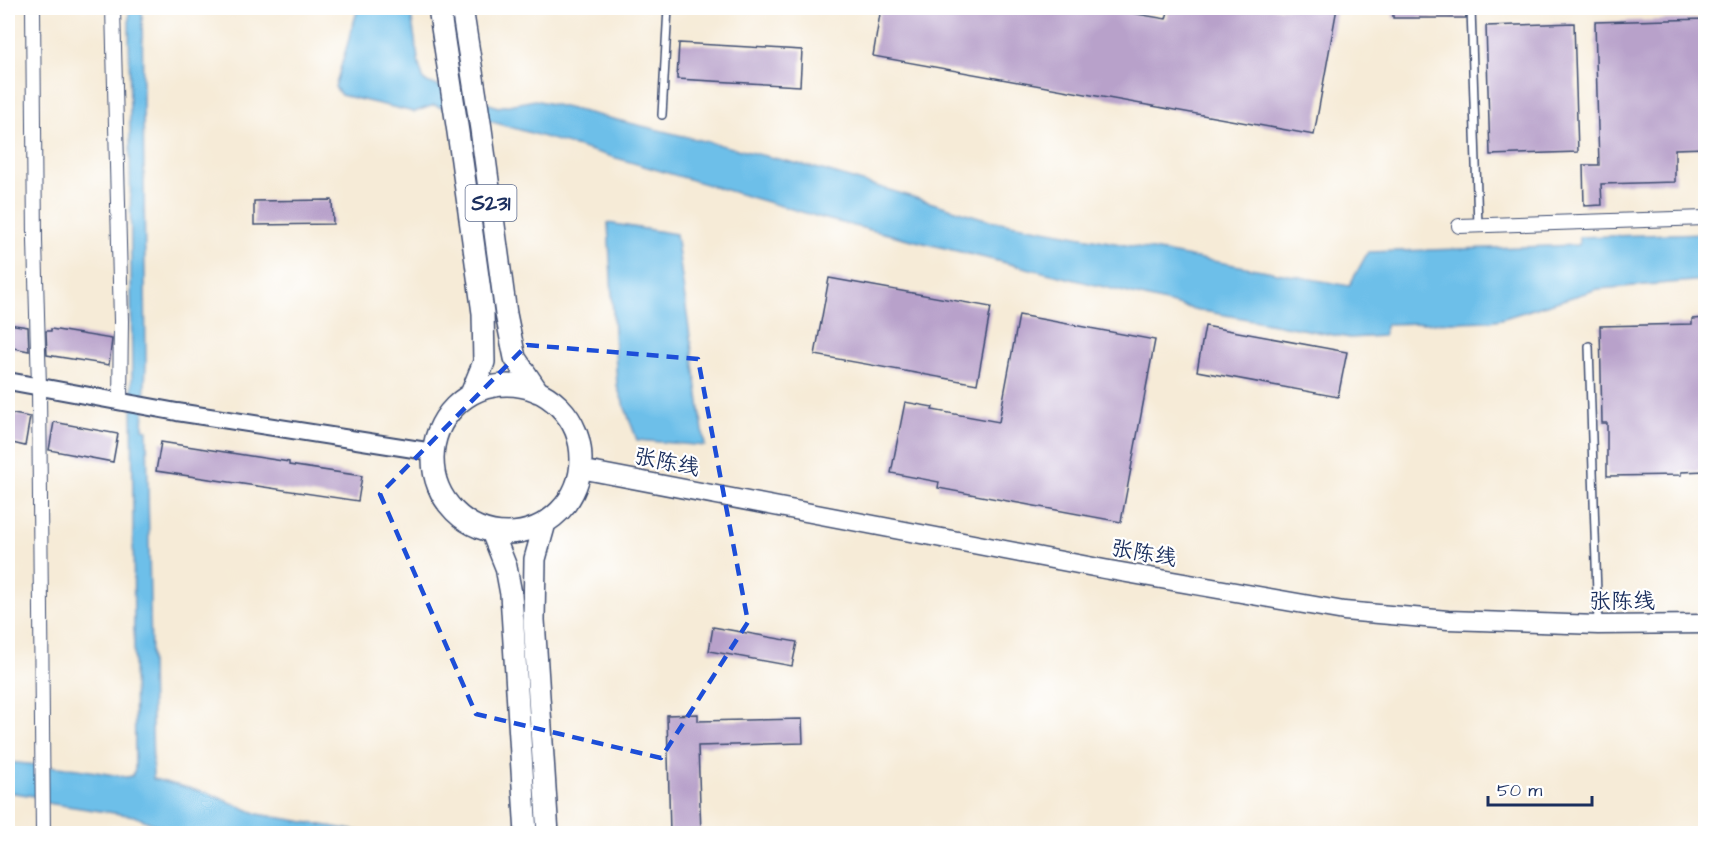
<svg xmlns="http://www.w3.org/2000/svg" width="1713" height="841" font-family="'Architects Daughter','LXGW WenKai TC',sans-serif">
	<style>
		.water { fill: #6dbfe9; stroke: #4477a4; stroke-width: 1.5 }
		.building { fill: #b8a1ca }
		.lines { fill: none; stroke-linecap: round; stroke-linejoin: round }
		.service-casing { stroke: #3c4b70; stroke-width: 10 }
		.minor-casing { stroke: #3c4b70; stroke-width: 16 }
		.tertiary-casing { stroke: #3c4b70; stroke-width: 20 }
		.secondary-casing { stroke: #3c4b70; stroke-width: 21 }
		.primary-casing { stroke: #3c4b70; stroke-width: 24 }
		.service { stroke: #fff; stroke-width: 7 }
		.minor { stroke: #fff; stroke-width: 14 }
		.tertiary { stroke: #fff; stroke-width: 16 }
		.secondary { stroke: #fff; stroke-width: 18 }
		.primary { stroke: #fff; stroke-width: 21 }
		.marked { fill: none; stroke: #1d4ed8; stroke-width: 4.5; stroke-dasharray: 12 8; stroke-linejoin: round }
		.labels { text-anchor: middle; stroke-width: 4.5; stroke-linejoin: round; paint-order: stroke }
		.shield { fill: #fff; stroke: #5f6d8e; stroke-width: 1.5 }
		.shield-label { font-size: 21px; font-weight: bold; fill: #1b2f5e }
		.street-label { font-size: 22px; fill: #1b2f5e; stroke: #fff }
	</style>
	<rect width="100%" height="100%" fill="#fff"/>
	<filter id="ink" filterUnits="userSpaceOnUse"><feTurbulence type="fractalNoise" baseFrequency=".0167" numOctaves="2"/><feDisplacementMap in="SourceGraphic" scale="12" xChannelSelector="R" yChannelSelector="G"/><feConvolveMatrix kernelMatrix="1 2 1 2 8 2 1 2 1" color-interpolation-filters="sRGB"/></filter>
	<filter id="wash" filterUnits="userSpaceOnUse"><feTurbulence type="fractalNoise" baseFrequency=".008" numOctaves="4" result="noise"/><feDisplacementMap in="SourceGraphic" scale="24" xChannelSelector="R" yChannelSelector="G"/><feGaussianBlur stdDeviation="1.35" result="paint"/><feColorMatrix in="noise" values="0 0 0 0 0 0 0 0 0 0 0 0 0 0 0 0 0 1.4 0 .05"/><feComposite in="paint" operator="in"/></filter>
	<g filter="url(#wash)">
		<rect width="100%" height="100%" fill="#f6ebd7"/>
		<path class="water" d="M 129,8 L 142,8 L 146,364 L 143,429 L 147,430 L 153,779 L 208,793 L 258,814 L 369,833 L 175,833 L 134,816 L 47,803 L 34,796 L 8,792 L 8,762 L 78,769 L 126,777 L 132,776 L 135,769 C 133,515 132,261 129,8 Z
			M 358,8 L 410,8 L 419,65 L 424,81 L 498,107 L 535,100 L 819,169 L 989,220 L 1349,286 L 1368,252 L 1579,245 L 1579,237 L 1705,233 L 1705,280 L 1598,289 L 1501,319 L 1490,321 L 1387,324 L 1383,336 L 1350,338 L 1198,310 L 826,219 L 434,105 L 414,112 L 341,95 L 335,87 Z
			M 608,223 L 676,234 L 705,446 L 637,440 L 617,386 Z"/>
		<g id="blocks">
			<path class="building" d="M 881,8 L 1102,8 L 1166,19 L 1169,8 L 1337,8 L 1314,135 L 873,56 Z
				M 1393,8 L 1465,8 L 1466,18 L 1393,18 Z
				M 1706,19 L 1706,148 L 1675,149 L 1675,182 L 1601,184 L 1602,205 L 1584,206 L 1583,165 L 1599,165 L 1595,22 Z
				M 1574,23 L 1578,152 L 1490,155 L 1486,26 Z
				M 679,43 L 802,50 L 800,86 L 677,79 Z
				M 332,200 L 333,224 L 254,225 L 254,201 Z
				M 829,278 L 991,307 L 977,384 L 815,355 Z
				M 1019,315 L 1155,340 L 1121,522 L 938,488 L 939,482 L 891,473 L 905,402 L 933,407 L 932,410 L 999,422 Z
				M 1706,318 L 1706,471 L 1681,472 L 1681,475 L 1607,476 L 1607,423 L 1602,423 L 1600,326 L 1692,324 L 1692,319 Z
				M 8,324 L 28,327 L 29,351 L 8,347 Z
				M 1205,326 L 1347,352 L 1338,397 L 1197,371 Z
				M 51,329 L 112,339 L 109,365 L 47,355 L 46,331 L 51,331 Z
				M 8,413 L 30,417 L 25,446 L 8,442 Z
				M 54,422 L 118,434 L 113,462 L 49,450 Z
				M 161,442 L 289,462 L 289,465 L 362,476 L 358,501 L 156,471 Z
				M 713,627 L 797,642 L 792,666 L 709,651 Z
				M 698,714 L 698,721 L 802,719 L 803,743 L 698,746 L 701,834 L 670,834 L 667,715 Z"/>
		</g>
	</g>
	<g filter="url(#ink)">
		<use href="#blocks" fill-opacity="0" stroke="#3c4b70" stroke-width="1.5"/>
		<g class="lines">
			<defs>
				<path id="service" d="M 1471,8 L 1478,226
					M 662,115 L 668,8
					M 1589,346 L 1598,625"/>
				<path id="minor" d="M 33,8 L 35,241 L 39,387 L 43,834
					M 113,8 L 121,321 L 120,402
					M 1459,226 L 1706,218"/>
				<path id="tertiary" d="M 8,381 L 177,412 L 433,452"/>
				<path id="secondary" d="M 580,469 L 1104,569 L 1344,611 L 1448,620 L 1598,625 L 1706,624"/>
				<path id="primary" d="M 439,8 L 458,132 L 483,313 L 484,362 L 471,394
					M 462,8 L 481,129 L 506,314 L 515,358 L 538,392
					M433 459a74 74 0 1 1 148 0a74 74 0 1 1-148 0Z
					M 545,523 L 535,559 L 534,620 L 548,834
					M 492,532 L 506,567 L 511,594 L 526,834"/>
			</defs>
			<use href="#service" class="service-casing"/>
			<use href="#minor" class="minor-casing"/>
			<use href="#tertiary" class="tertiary-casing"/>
			<use href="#secondary" class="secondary-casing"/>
			<use href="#primary" class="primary-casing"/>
			<use href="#service" class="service"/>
			<use href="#minor" class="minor"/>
			<use href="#tertiary" class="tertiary"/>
			<use href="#secondary" class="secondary"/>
			<use href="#primary" class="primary"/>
		</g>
	</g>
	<path class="marked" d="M 527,345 L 698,359 L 748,622 L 661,758 L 476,714 L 380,494 Z"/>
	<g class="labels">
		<rect class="shield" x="465.5" y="185" width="51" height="36" rx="4.5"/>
		<g class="shield-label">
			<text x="491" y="210">S231</text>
		</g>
		<g class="street-label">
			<text transform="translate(667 461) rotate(11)" y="8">张陈线</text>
			<text transform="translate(1144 552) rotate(10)" y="8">张陈线</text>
			<text x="1622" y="608">张陈线</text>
		</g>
	</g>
	<rect width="1713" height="841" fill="none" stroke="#fff" stroke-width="30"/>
	<path d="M1488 796v9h104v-9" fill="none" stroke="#1b2f5e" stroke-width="3"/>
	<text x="1497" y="796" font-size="18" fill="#1b2f5e" stroke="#ffffff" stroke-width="4.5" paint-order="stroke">50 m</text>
</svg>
